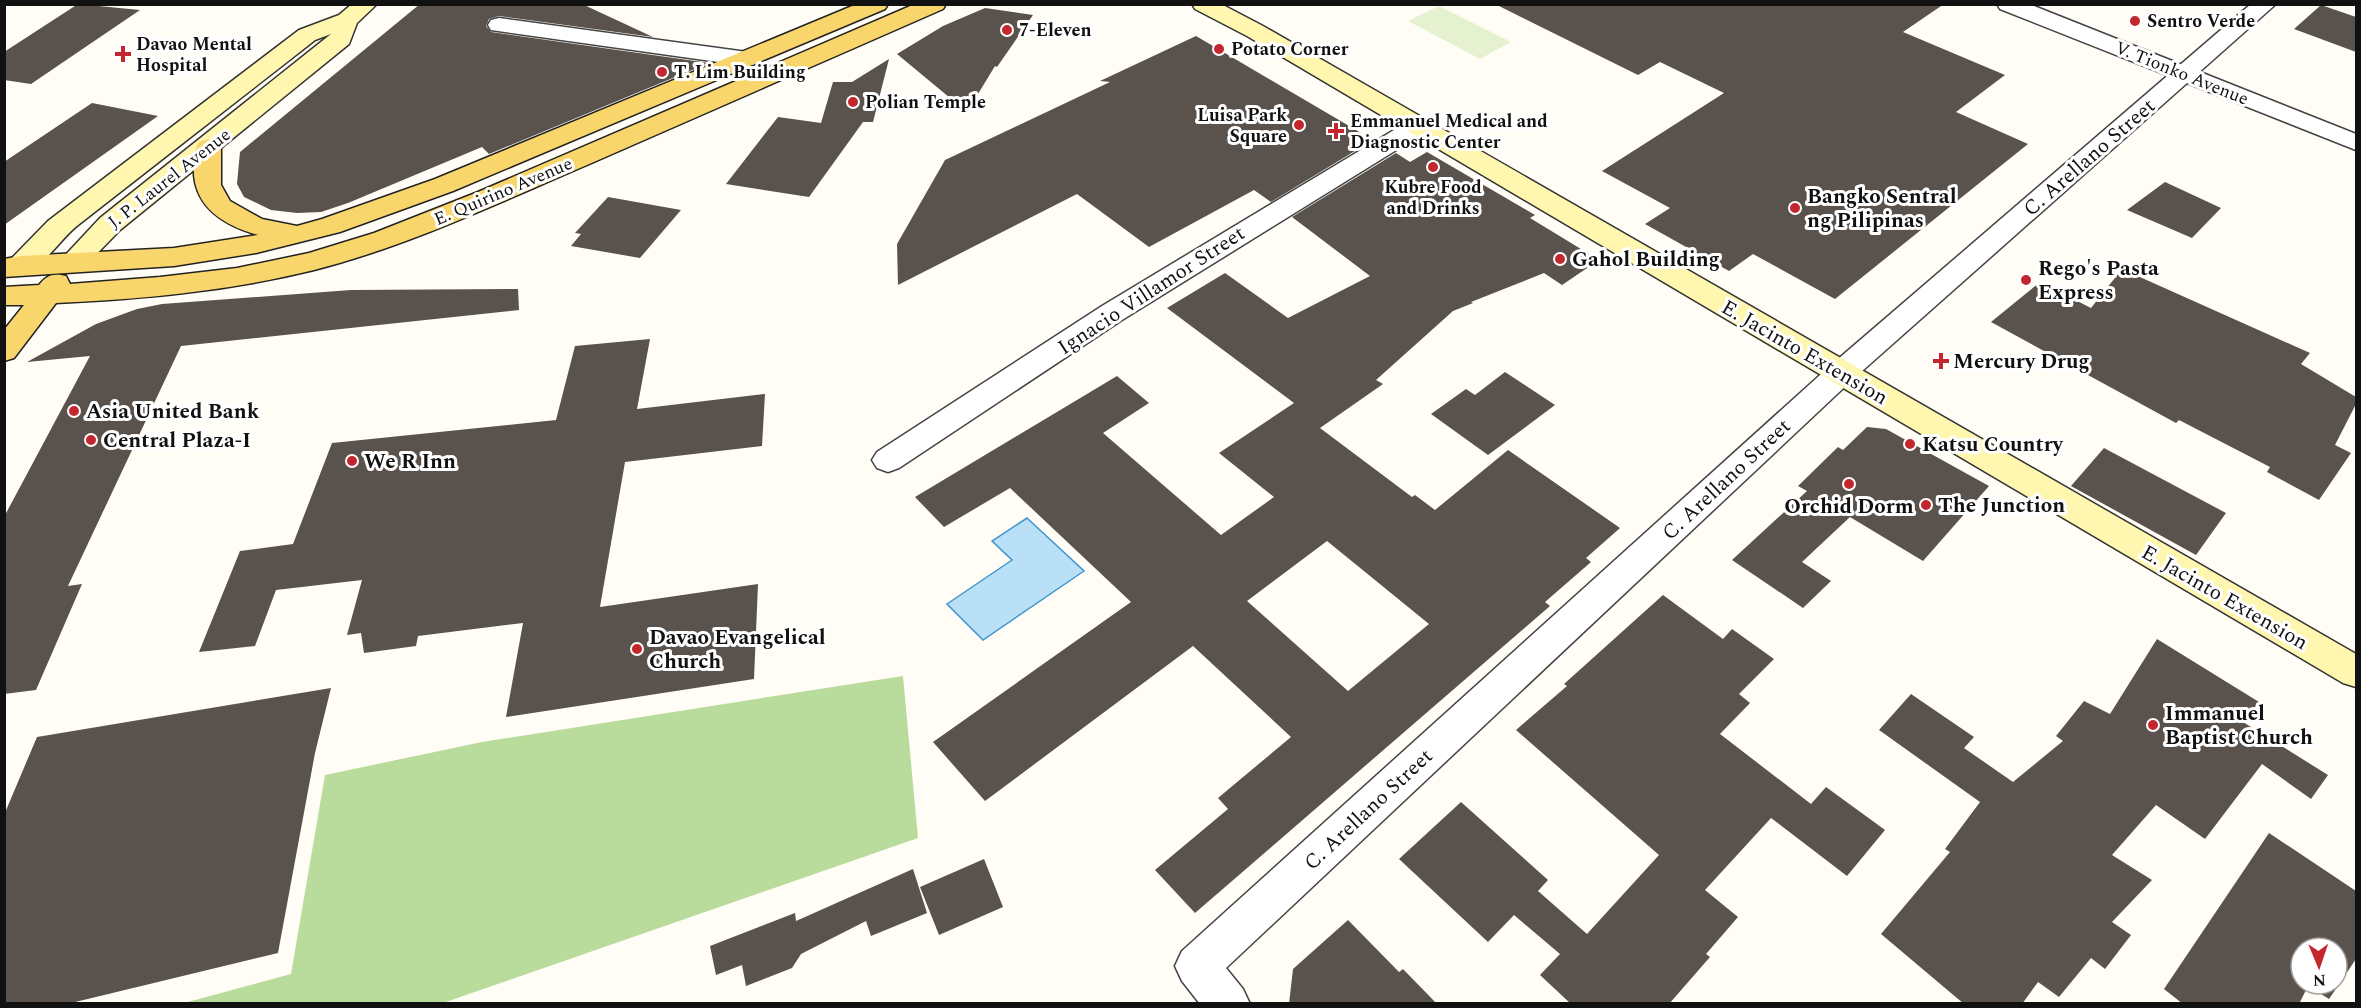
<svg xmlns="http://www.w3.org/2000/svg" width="2361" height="1008" font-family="Spectral,serif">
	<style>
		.forest { fill: #b9dc9c }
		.pitch { fill: #e6f2cf }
		.water { fill: #b9e0f7; stroke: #3f96cf; stroke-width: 1.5 }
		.building { fill: #5a524d; fill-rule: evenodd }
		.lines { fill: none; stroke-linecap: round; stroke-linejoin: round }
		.minor-casing { stroke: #444; stroke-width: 3 }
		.tertiary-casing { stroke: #444; stroke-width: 3 }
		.secondary-casing { stroke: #333; stroke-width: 3 }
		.primary-casing { stroke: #222; stroke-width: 3 }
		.minor { fill: #fff; fill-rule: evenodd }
		.tertiary { fill: #fff; fill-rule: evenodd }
		.secondary { fill: #fff6b0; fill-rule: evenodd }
		.primary { fill: #f9d66b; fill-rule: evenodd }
		.poi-dot { fill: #c4262e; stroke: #fff; stroke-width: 2 }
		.labels { text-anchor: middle; stroke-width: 6; stroke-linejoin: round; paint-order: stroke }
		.far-poi-label { font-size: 18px; font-weight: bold; fill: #111; stroke: #fff; text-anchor: start }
		.far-street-label { font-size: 18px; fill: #111; stroke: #fff }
		.street-label { font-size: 21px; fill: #111; stroke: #fff }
		.poi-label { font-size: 21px; font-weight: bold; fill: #111; stroke: #fff; text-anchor: start }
	</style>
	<rect width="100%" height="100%" fill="#fffdf5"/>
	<path class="forest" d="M 903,676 L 918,838 L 443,1003 L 184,1003 L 291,974 L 325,775 L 482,742 Z"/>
	<path class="pitch" d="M 1439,6 L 1511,42 L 1480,59 L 1408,21 Z"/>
	<path class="water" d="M 1027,518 L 1084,571 L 983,640 L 947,604 L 1012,560 L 992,541 Z"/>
	<path class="building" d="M 78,4 L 140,10 L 31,84 L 4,80 L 4,52 Z
		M 420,4 L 582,4 L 653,37 L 499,16 L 489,19 L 486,26 L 491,32 L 709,63 L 489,154 L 482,147 L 348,203 L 321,212 L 297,213 L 271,210 L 244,197 L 237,184 L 240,152 Z
		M 1495,4 L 1944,4 L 1903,32 L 2005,75 L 1956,112 L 2028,144 L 1835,299 L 1753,254 L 1729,271 L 1645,224 L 1670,208 L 1602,171 L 1724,93 L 1660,62 L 1638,75 Z
		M 2321,5 L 2356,17 L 2356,52 L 2294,29 Z
		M 985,8 L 1033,15 L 997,67 L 995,66 L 967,112 L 897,54 L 943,26 Z
		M 1196,36 L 1373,140 L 1271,202 L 1254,190 L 1149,247 L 1077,194 L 898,285 L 897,244 L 945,160 L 1110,82 L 1100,81 Z
		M 889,59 L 873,122 L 863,122 L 809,197 L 726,184 L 778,117 L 821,123 L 833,82 L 852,82 Z
		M 92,103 L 158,116 L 4,225 L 4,162 Z
		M 1427,152 L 1535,215 L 1530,218 L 1599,260 L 1562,285 L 1544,273 L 1471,302 L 1473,303 L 1453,311 L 1376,380 L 1383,384 L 1320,428 L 1412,497 L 1415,495 L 1435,510 L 1508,450 L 1620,528 L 1586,558 L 1591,562 L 1545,602 L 1550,606 L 1195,913 L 1155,870 L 1228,809 L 1218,798 L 1291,737 L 1193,646 L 985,801 L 933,742 L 1131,602 L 1010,488 L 944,527 L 915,497 L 1117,376 L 1149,403 L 1103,433 L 1221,535 L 1274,497 L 1219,453 L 1294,403 L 1167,308 L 1225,273 L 1288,318 L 1370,276 L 1292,217 L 1396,153 L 1410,162 ZM 1327,541 L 1429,624 L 1348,691 L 1247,601 Z
		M 2165,182 L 2221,208 L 2192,238 L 2127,210 Z
		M 608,197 L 681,210 L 640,258 L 571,246 L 581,234 L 575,233 Z
		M 2122,269 L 2310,353 L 2301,364 L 2356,397 L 2356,404 L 2335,445 L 2351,453 L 2319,500 L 2267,472 L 2270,467 L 2179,420 L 2176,423 L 1991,322 L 2040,282 L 2091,308 Z
		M 518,289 L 519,310 L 181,346 L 68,586 L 82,584 L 36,690 L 4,694 L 4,517 L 90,356 L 27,362 L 96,324 L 137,309 L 162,304 L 351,290 Z
		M 650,339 L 637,409 L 765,394 L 762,446 L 625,462 L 600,607 L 758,584 L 754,679 L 506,717 L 523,623 L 418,636 L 416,646 L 364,653 L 361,633 L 347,635 L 362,580 L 276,590 L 255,646 L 199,652 L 240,551 L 293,544 L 332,443 L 556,420 L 575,346 Z
		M 1505,372 L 1555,405 L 1488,455 L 1431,414 L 1466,389 L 1475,395 Z
		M 1867,427 L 1886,429 L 1989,486 L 1923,561 L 1850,517 L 1802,562 L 1831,581 L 1803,608 L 1732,560 L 1807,491 L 1798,486 L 1838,447 L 1843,450 Z
		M 2104,448 L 2226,513 L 2196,555 L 2071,486 Z
		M 1663,595 L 1723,639 L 1732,629 L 1774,659 L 1739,694 L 1750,703 L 1720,734 L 1811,804 L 1826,787 L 1885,830 L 1847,876 L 1771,818 L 1705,890 L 1738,917 L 1706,954 L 1710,957 L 1669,1004 L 1571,1004 L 1540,975 L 1560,954 L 1514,915 L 1488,942 L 1399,859 L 1461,802 L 1548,880 L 1538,891 L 1587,934 L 1659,855 L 1516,730 L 1567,686 L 1564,684 Z
		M 2157,639 L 2259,702 L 2243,722 L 2328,775 L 2311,799 L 2262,764 L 2205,839 L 2156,805 L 2112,855 L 2152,880 L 2112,922 L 2131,935 L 2105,969 L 2091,958 L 2059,997 L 2038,982 L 2022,1004 L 1964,1004 L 1881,934 L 1950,852 L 1945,849 L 1980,802 L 1879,730 L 1911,694 L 1974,737 L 1964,748 L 2013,782 L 2063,741 L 2056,736 L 2084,701 L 2110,714 Z
		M 331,688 L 315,753 L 278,953 L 67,1004 L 4,1004 L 4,815 L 37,737 Z
		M 2269,833 L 2356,891 L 2356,959 L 2329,999 L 2308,986 L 2299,1004 L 2183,1004 L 2164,989 ZM 2301,948 L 2337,948 L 2337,984 L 2301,984 Z
		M 984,859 L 1003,907 L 939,935 L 920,887 Z
		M 913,869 L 927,913 L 871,936 L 866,921 L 801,954 L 792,968 L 746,986 L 742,965 L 716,975 L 710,946 L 795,913 L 796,921 Z
		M 1348,920 L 1399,972 L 1403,969 L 1437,1004 L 1289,1004 L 1293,969 Z"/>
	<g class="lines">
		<defs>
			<path id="minor" d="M 2251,4 L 2276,4 L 1852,380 L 1226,968 L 1243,989 L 1250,1004 L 1200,1004 L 1182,981 L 1175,966 L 1182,951 L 1830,366 Z
				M 499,18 L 747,52 L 755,54 L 759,59 L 755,64 L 747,66 L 491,30 L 488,25 L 491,20 Z
				M 1418,119 L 1427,121 L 1430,126 L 1427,131 L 1122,320 L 899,468 L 888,472 L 877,468 L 872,460 L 877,452 L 1102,306 L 1409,121 Z"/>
			<path id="tertiary" d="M 1997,4 L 2029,4 L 2356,134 L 2356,150 L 2000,9 Z"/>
			<path id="secondary" d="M 352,4 L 377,4 L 357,23 L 349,44 L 120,230 L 82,269 L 72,272 L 62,269 L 58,263 L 100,218 L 331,34 L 315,40 C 236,102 157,163 78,225 C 58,240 38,279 11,271 L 7,265 L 11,259 L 48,221 L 299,30 L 339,15 Z
				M 1192,4 L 1221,4 L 1263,26 L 2356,654 L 2356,687 L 2343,683 L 1247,36 L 1195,9 Z"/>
			<path id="primary" d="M 857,4 L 888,4 L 885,9 L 453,191 L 340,232 L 256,253 L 174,266 L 4,277 L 4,259 L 21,256 L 174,248 L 258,235 C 223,225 191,206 194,164 C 195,156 194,149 199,142 L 208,139 L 217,142 L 221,147 L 221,185 L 230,201 L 262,219 L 297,226 L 322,219 L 435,179 Z
				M 915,4 L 946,4 L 943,9 C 824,61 706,113 587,165 C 498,203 408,246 314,270 C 229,291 143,299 56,303 L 14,358 L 4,361 L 4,330 L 24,305 L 4,305 L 4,287 L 39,285 C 47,275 53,273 66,276 L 70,284 L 160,277 L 237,268 L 309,253 L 374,233 L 478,192 Z"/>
		</defs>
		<use href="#minor" class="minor-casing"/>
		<use href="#tertiary" class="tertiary-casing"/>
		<use href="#secondary" class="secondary-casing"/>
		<use href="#primary" class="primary-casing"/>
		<use href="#minor" class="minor"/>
		<use href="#tertiary" class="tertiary"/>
		<use href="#secondary" class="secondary"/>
		<use href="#primary" class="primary"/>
	</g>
	<g class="poi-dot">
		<circle cx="2135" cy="21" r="6"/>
		<circle cx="1007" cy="30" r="6"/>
		<circle cx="1219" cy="49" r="6"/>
		<path d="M120 45h6v6h6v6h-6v6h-6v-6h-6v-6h6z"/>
		<circle cx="662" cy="72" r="6"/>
		<circle cx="853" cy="102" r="6"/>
		<circle cx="1299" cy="125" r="6"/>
		<path d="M1333 122h6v6h6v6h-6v6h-6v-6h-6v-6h6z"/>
		<circle cx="1433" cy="167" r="6"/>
		<circle cx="1795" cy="208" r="6"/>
		<circle cx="1560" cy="259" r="6"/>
		<circle cx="2026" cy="280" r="6"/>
		<path d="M1938 352h6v6h6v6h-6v6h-6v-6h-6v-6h6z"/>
		<circle cx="74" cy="411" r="6"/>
		<circle cx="91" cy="440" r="6"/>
		<circle cx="1910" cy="444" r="6"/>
		<circle cx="352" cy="461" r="6"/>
		<circle cx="1849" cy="484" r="6"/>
		<circle cx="1926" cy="505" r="6"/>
		<circle cx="637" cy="649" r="6"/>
		<circle cx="2153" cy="725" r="6"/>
	</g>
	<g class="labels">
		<g class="far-poi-label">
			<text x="2147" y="27">Sentro Verde</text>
			<text x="1019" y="36">7-Eleven</text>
			<text x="136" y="50">Davao Mental<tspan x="136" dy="21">Hospital</tspan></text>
			<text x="1231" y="55">Potato Corner</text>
			<text x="674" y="78">T. Lim Building</text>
			<text x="865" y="108">Polian Temple</text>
			<text x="1287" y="121" text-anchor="end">Luisa Park<tspan x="1287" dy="21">Square</tspan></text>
			<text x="1350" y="127">Emmanuel Medical and<tspan x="1350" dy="21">Diagnostic Center</tspan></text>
			<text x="1433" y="193" text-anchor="middle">Kubre Food<tspan x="1433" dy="21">and Drinks</tspan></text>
		</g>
		<g class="far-street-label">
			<text transform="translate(2182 73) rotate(22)" y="6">V. Tionko Avenue</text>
			<text transform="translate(169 178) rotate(-38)" y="6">J. P. Laurel Avenue</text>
			<text transform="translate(503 191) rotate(-23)" y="6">E. Quirino Avenue</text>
		</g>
		<g class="street-label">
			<text transform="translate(2089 157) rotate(-41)" y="7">C. Arellano Street</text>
			<text transform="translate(1151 290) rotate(-33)" y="7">Ignacio Villamor Street</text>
			<text transform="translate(1805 352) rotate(30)" y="7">E. Jacinto Extension</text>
			<text transform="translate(1726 479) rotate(-43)" y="7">C. Arellano Street</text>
			<text transform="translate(2225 597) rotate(30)" y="7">E. Jacinto Extension</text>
			<text transform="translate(1368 809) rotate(-43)" y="7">C. Arellano Street</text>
		</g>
		<g class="poi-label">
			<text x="1807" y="203">Bangko Sentral<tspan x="1807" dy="24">ng Pilipinas</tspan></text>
			<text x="1572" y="266">Gahol Building</text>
			<text x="2038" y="275">Rego's Pasta<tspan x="2038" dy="24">Express</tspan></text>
			<text x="1953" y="368">Mercury Drug</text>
			<text x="86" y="418">Asia United Bank</text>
			<text x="103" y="447">Central Plaza-I</text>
			<text x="1922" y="451">Katsu Country</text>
			<text x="364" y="468">We R Inn</text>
			<text x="1938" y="512">The Junction</text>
			<text x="1849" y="513" text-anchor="middle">Orchid Dorm</text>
			<text x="649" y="644">Davao Evangelical<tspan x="649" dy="24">Church</tspan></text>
			<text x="2165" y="720">Immanuel<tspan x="2165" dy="24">Baptist Church</tspan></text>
		</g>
	</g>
	<rect width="2361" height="1008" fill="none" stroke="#111111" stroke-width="12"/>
	<g transform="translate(2319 966) rotate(178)"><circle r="28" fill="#ffffff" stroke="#a0a0a0" stroke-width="1.5"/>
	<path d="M0-4.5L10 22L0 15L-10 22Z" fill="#c4262e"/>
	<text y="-9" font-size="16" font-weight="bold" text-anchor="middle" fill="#111111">N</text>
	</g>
</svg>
